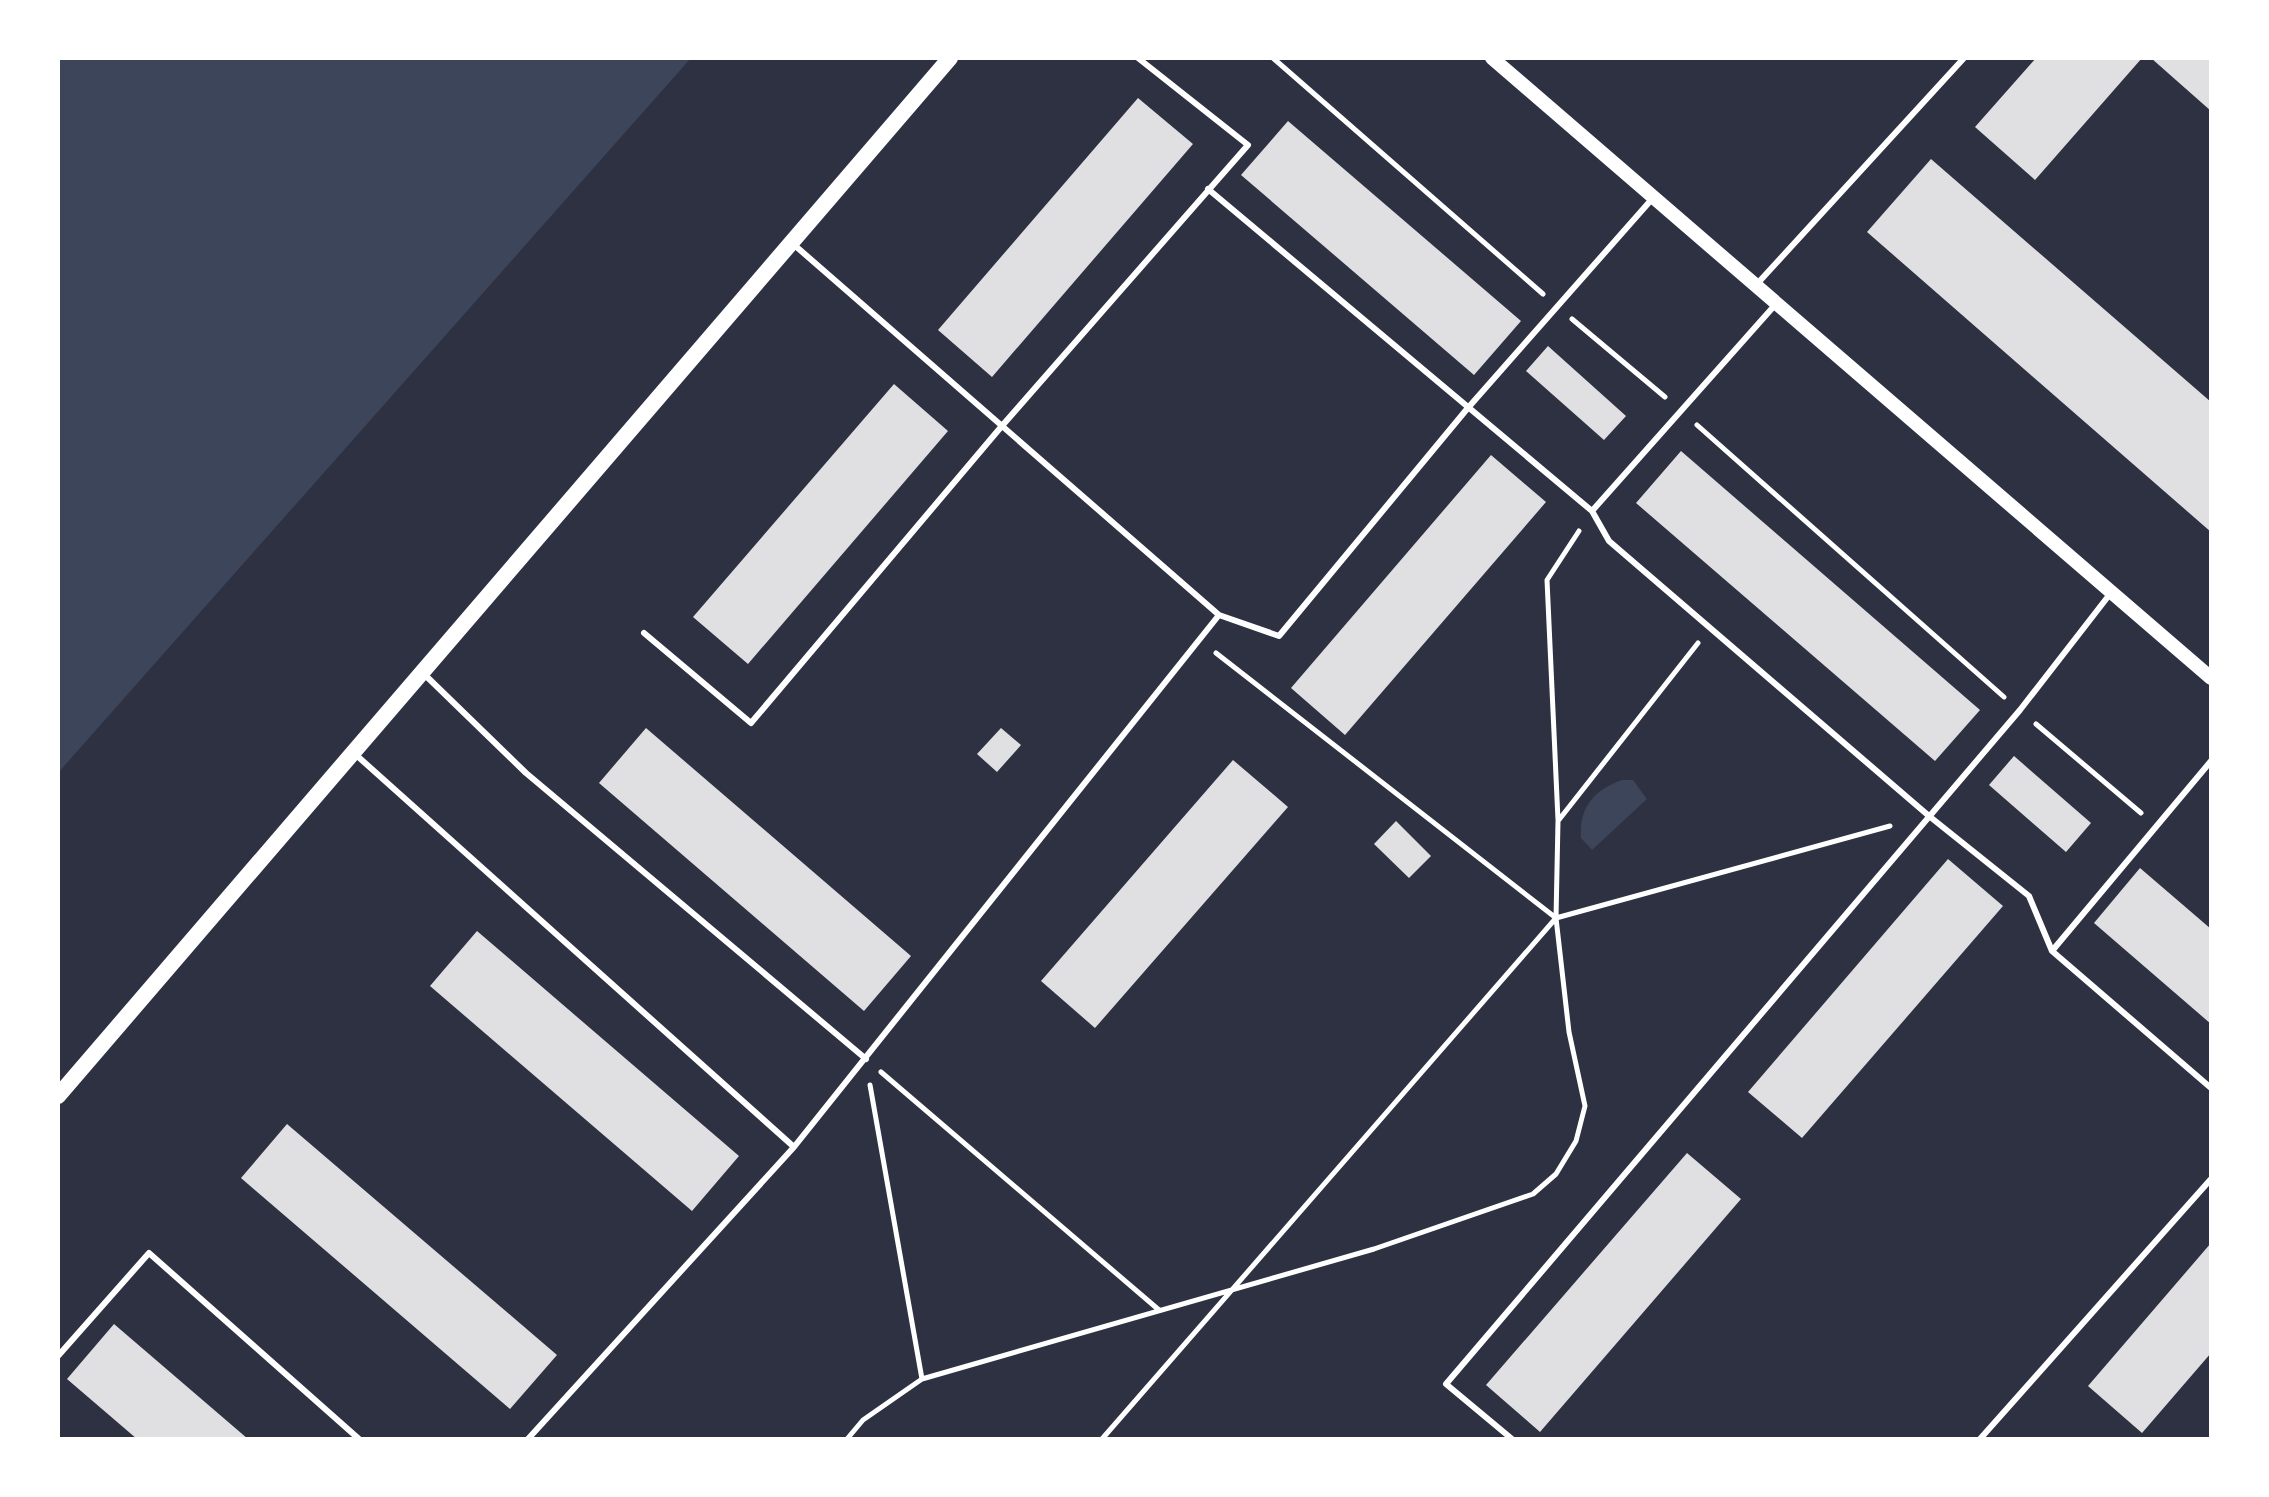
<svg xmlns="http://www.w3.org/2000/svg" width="2269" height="1497" font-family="Georgia,serif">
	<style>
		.green { fill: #3c4559 }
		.building { fill: #e0e0e3 }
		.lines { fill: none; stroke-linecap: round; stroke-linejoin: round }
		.path { stroke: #fff; stroke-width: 5 }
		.service { stroke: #fff; stroke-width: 6 }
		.tertiary { stroke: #fff; stroke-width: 14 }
		.secondary { stroke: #fff; stroke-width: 16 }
	</style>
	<rect width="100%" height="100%" fill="#2d3142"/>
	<path class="green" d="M58,58H691L58,773Z
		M1622,780H1633L1647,799L1592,850L1581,838C1579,807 1594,790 1622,780Z"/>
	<path class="building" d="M2036,58H2142L2035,180L1975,127Z
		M2151,58H2211V111Z
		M1138,98L1193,144L992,377L938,330Z
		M1288,121L1521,321L1474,375L1241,175Z
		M1931,159L2211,402V532L1867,232Z
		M1548,346L1626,416L1604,440L1526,371Z
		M894,384L948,431L748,664L693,617Z
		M1681,451L1980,710L1935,761L1636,503Z
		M1491,455L1546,502L1345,735L1291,688Z
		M646,728L911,956L864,1011L599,783Z
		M1001,728L1021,745L997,772L977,754Z
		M2014,756L2091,823L2066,852L1989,785Z
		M1233,760L1288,807L1095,1028L1041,981Z
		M1396,821L1431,856L1409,878L1374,844Z
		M1948,859L2003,906L1802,1138L1748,1092Z
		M2140,868L2211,929V1024L2094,923Z
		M477,931L739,1156L692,1211L430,986Z
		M287,1124L557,1355L510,1409L241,1178Z
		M1687,1153L1741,1199L1540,1432L1486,1385Z
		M2211,1243V1353L2142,1433L2088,1386Z
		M114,1324L248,1439H137L67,1379Z"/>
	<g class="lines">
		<path class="path" d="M1273,58L1543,294
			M1572,319L1665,397
			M1697,425L2004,697
			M1216,653L1556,918L1890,826
			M2036,724L2141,813
			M1558,820L1547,580L1579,531
			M881,1072L1159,1310
			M870,1085L922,1379
			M847,1439L863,1420L922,1379L1374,1249L1533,1194L1556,1174L1576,1141L1585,1106L1569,1032L1556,918
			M1102,1439L1556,918L1558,821L1698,643"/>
		<path class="service" d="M1208,189L1592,511L1609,541L1929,816L2029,896L2052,951L2211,1088
			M792,243L1219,615L1279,636L1467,409L1652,199
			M1757,284L1964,58
			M1592,511L1775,305
			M644,633L751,723L1001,427L1248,145L1138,58
			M424,674L526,773L866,1059
			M355,754L794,1147
			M2052,951L2211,761
			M58,1356L149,1253L359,1439
			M528,1439L794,1147L1219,615
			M1512,1439L1446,1384L2020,710L2110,594
			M1980,1439L2211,1179"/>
		<path class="tertiary" d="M1492,58L2211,678"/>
		<path class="secondary" d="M58,1096L950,58"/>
	</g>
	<rect width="2269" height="1497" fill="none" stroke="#ffffff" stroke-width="120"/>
</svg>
